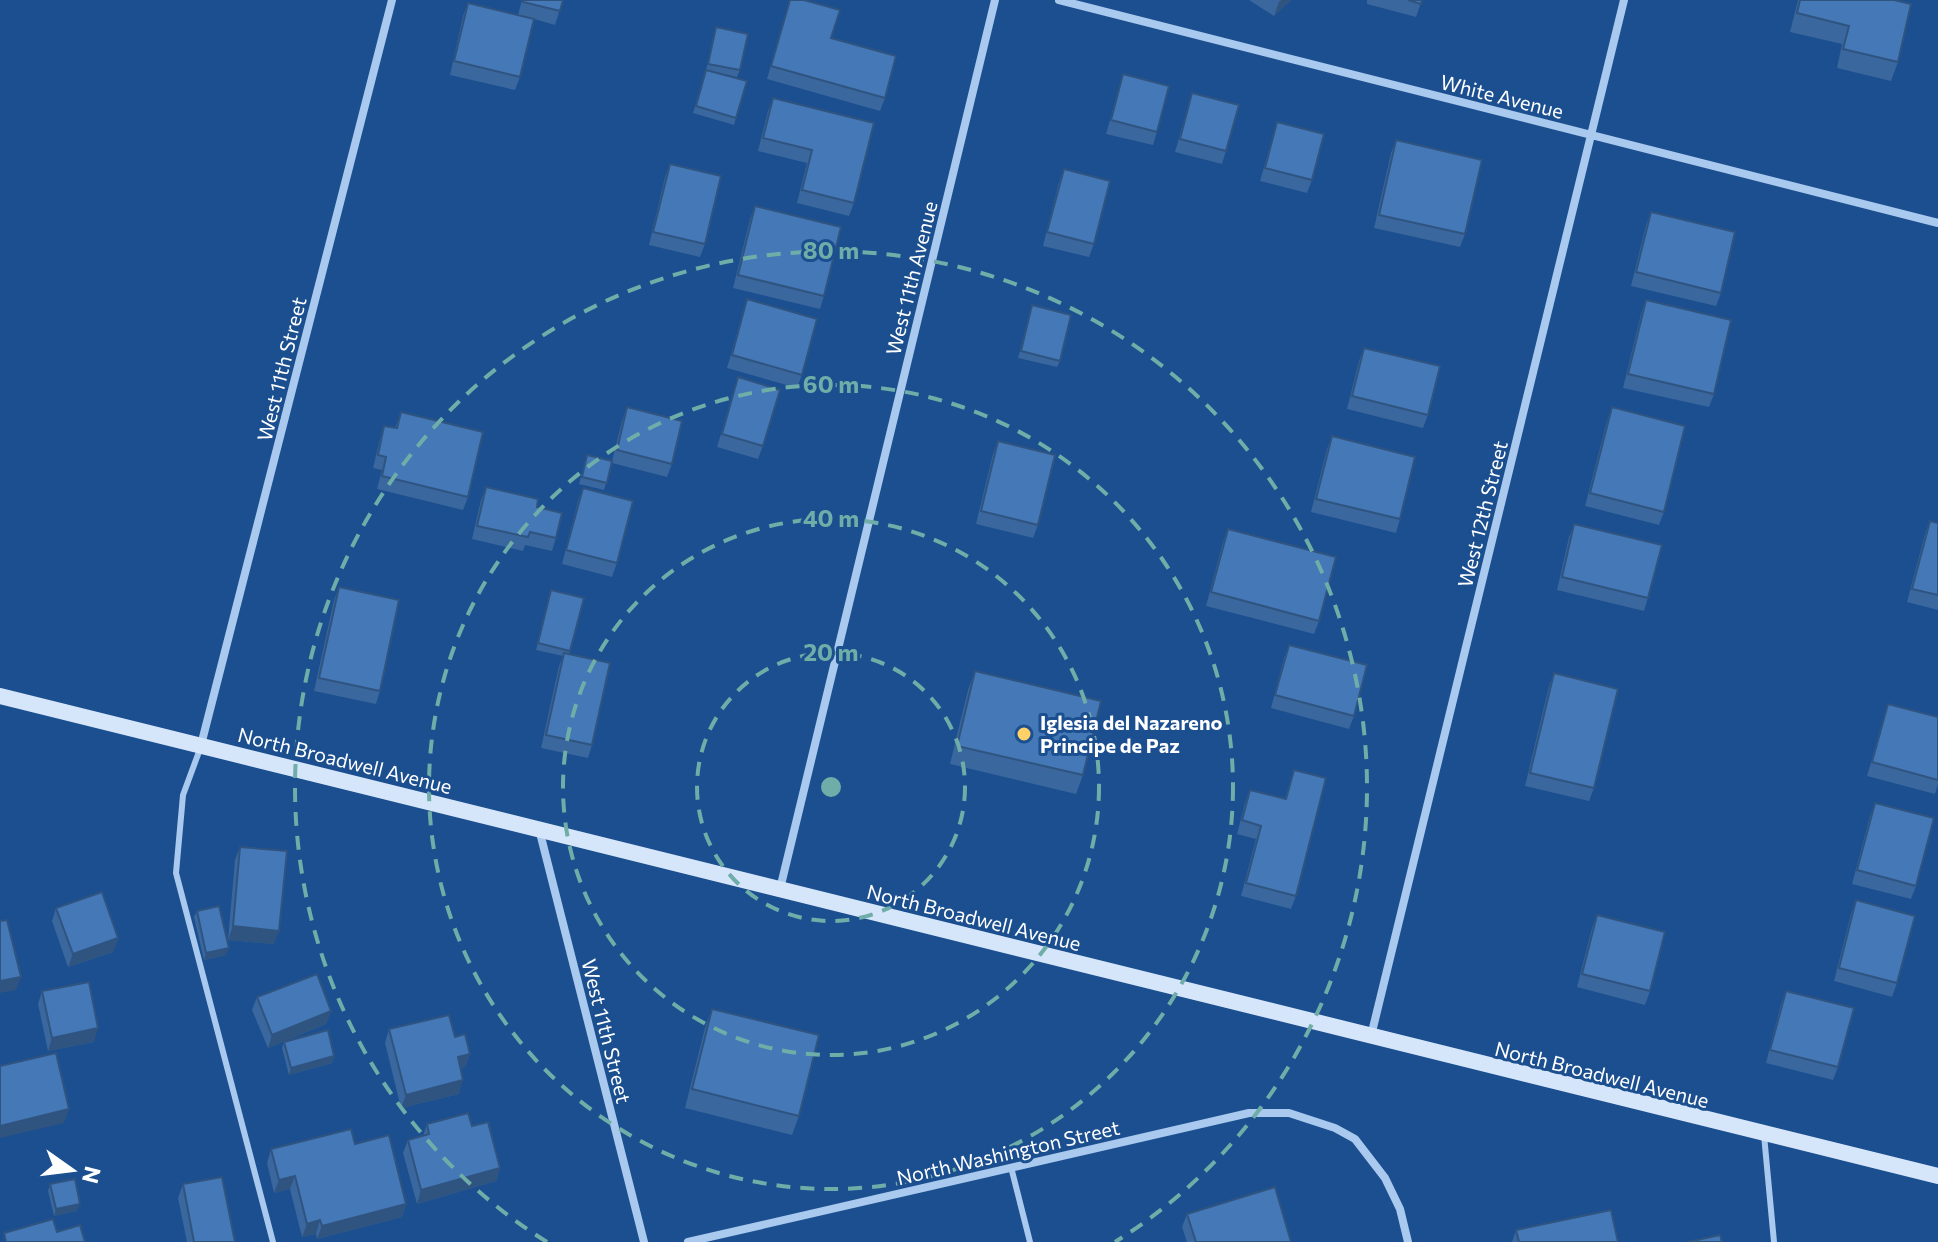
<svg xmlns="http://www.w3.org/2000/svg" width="1938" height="1242" font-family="Commissioner,sans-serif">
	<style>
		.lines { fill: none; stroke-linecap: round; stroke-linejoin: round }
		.service { stroke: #a9c9ee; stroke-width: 6 }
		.minor { stroke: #a9c9ee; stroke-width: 8 }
		.secondary { stroke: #d6e6fa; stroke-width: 16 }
		.wall { fill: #3a679d }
		.shaded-wall { fill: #305480 }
		.building { fill: #4478b7; stroke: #305480; stroke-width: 2 }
		.ring { fill: none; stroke: #6fada8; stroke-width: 4; stroke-dasharray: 14 10 }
		.poi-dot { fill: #ffd166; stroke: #1b4f8f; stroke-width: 3 }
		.labels { text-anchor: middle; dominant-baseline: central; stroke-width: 6; stroke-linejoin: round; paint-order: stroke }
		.street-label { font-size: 20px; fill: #fff; stroke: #1b4f8f }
		.poi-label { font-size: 20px; font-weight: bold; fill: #fff; stroke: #1b4f8f; text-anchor: start }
		.centre { fill: #6fada8; stroke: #1b4f8f; stroke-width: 4 }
		.ring-label { font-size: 24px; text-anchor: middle; font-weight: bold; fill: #6fada8; stroke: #1b4f8f; stroke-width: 6; stroke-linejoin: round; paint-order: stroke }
	</style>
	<rect width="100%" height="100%" fill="#1b4f8f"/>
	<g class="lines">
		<path class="service" d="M200,749L183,795L176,873L273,1242
			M1764,1135L1774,1242
			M1011,1167L1030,1242"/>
		<path class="minor" d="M1059,0L1938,223
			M201,745L392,0
			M539,829L644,1242
			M780,889L995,0
			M1371,1036L1624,0
			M688,1242L1249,1113H1289L1335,1128L1355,1139L1385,1178L1400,1209L1408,1242"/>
		<path class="secondary" d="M0,696L1938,1176"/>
	</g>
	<path class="wall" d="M522,0H563L555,25L534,19L520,77L515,90L450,75L463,16L468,3L518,15Z
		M790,0L831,38L885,98L880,111L767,79Z
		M1249,0H1291L1274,16Z
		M1367,0H1422L1416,17L1367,4Z
		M1798,0H1894L1898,62L1891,81L1837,68L1842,44L1790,32Z
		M716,27L740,70L737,77L715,72L736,118L734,125L693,113L706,70Z
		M1123,74L1157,132L1153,145L1106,134Z
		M1192,93L1226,151L1222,164L1175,152Z
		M773,98L854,203L849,216L797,203L807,163L758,151L768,111Z
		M1277,122L1312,180L1307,193L1260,181Z
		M1396,140L1465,234L1460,247L1374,228L1391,153Z
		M670,164L705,244L700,257L649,245L665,177Z
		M1064,169L1094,244L1089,257L1043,246L1059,182Z
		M755,206L824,296L820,309L733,288L750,219Z
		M1651,212L1721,293L1716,306L1631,286L1646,225Z
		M747,299L802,375L797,388L727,368Z
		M1646,300L1714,394L1709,407L1623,388L1641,314Z
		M1032,305L1060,361L1057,367L1018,358Z
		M1364,348L1428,415L1423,428L1347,409L1359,361Z
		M738,377L763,446L758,459L717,447Z
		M627,407L672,464L667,477L612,463L604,490L579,484L587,455L612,461L622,421Z
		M1612,407L1664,512L1659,525L1585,506L1607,421Z
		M401,412L468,497L463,510L377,489L382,470L373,468L380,439L384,426L395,428Z
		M1332,436L1400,519L1396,533L1311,512L1327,449Z
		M998,441L1038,525L1033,538L976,524L993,454Z
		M486,487L537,507L556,538L552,551L525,545L523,551L472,539L481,500Z
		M583,488L617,563L612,577L562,564L578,501Z
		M1930,521L1938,523V610L1907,602L1925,534Z
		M1574,524L1648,598L1644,611L1557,590L1569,537Z
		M1228,529L1319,621L1314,634L1206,606L1223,542Z
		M339,587L380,691L376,704L314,691L334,600Z
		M551,590L584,598L569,654L592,745L588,758L541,748L559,666L563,656L536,650Z
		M1289,645L1354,716L1349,729L1271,708L1284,658Z
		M975,671L1083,775L1076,794L950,764L968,690Z
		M1554,673L1594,788L1589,801L1525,786L1549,686Z
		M1888,704L1938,717V784L1935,794L1867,776Z
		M1294,770L1296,896L1291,909L1241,896L1256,839L1237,834L1245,803L1250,790L1285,799Z
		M1875,803L1916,886L1911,899L1852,884L1870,816Z
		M240,847L274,944L228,940L235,860Z
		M1856,900L1897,983L1892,997L1834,981L1851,914Z
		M56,908L118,938L113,952L68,967L52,921Z
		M197,911L226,955L204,960L194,917Z
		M1597,915L1650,991L1645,1005L1577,987L1592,928Z
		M42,991L94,1042L48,1051L38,1004Z
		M1786,991L1838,1067L1833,1080L1766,1063L1781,1004Z
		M257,997L331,1011L326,1024L268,1048L252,1010Z
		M712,1009L799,1116L792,1135L685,1108L705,1028Z
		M389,1029L455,1037L470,1054L465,1067L460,1068L459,1094L401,1108L385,1043Z
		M284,1042L334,1056L332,1063L289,1075L282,1048Z
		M427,1124L472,1126L500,1168L496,1181L417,1204L403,1153L408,1140L423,1136Z
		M355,1144L406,1204L402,1217L317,1239L316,1234L302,1237L290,1189L274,1193L267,1163L271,1149Z
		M50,1184L77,1211L54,1216L48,1191Z
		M183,1184L235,1242H187L178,1198Z
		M1187,1214L1291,1242H1187L1182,1227Z
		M1516,1230L1618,1242H1512Z"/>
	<path class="shaded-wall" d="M1281,0H1291L1274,16L1279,2Z
		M233,926L279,931L274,944L228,940Z
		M118,938L113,952L68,967L73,954Z
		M229,948L226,955L204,960L206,953Z
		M21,977L16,990L0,993V981Z
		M331,1011L326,1024L268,1048L272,1035Z
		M98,1028L94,1042L48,1051L52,1038Z
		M470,1054L465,1067L453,1070L458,1057Z
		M334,1056L332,1063L289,1075L291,1068Z
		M463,1080L459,1094L401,1108L406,1095Z
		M69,1109L64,1123L0,1138V1126Z
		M500,1168L496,1181L417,1204L421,1190Z
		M295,1176L290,1189L274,1193L279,1180Z
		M80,1204L77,1211L54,1216L56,1209Z
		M406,1204L402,1217L317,1239L322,1226Z
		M320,1220L316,1234L302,1237L307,1224Z"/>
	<path class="building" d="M523,0H563L560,11L523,2Z
		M790,0H804L840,10L831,38L896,56L885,98L771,66Z
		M1408,0H1422L1421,4Z
		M1800,0H1894L1911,4L1898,62L1843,49L1849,26L1797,13Z
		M468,3L534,19L520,77L454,61Z
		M716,27L748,34L740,70L708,64Z
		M706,70L747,81L736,118L696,106Z
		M1123,74L1169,86L1157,132L1111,120Z
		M1192,93L1239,105L1226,151L1180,139Z
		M773,98L874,123L854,203L802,190L812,150L763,138Z
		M1277,122L1324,134L1312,180L1265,168Z
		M1396,140L1482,160L1465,234L1379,215Z
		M670,164L721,176L705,244L653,232Z
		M1064,169L1110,181L1094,244L1047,232Z
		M755,206L841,227L824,296L738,275Z
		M1651,212L1735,232L1721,293L1636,272Z
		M747,299L817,319L802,375L732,355Z
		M1646,300L1731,320L1714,394L1628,374Z
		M1032,305L1071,315L1060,361L1021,351Z
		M1364,348L1440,366L1428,415L1352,396Z
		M738,377L780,390L763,446L722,434Z
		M627,407L682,421L672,464L617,450Z
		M1612,407L1685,426L1664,512L1590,493Z
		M401,412L483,432L468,497L382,476L386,457L378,455L384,426L397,428Z
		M1332,436L1415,457L1400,519L1316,499Z
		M998,441L1055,455L1038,525L981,511Z
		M587,455L612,461L607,483L582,477Z
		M486,487L538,499L537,507L562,513L556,538L530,532L528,537L477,526Z
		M583,488L633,501L617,563L566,550Z
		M1930,521L1938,523V595L1912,589Z
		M1574,524L1662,545L1648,598L1562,577Z
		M1228,529L1336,557L1319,621L1211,592Z
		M339,587L399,600L380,691L319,678Z
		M551,590L584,598L570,651L538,643Z
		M1289,645L1367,665L1354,716L1275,695Z
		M564,653L610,663L592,745L546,735Z
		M975,671L1101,701L1083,775L957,746Z
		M1554,673L1618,689L1594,788L1530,773Z
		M1888,704L1938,717V780L1872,762Z
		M1294,770L1326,778L1296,896L1246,883L1261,826L1242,820L1250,790L1286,799Z
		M1875,803L1934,818L1916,886L1857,870Z
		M240,847L287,851L279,931L233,926Z
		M102,892L118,938L73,954L56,908Z
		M1856,900L1915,916L1897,983L1839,968Z
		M219,906L229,948L206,953L197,911Z
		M1597,915L1665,932L1650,991L1582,974Z
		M7,920L21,977L0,981V921Z
		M317,974L331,1011L272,1035L257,997Z
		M89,982L98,1028L52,1038L42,991Z
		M1786,991L1854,1008L1838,1067L1770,1050Z
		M712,1009L819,1035L799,1116L692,1089Z
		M449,1015L455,1037L465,1034L470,1054L458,1057L463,1080L406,1095L389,1029Z
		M328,1030L334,1056L291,1068L284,1042Z
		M56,1053L69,1109L0,1126V1066Z
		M468,1113L472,1126L488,1122L500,1168L421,1190L408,1140L429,1134L427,1124Z
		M351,1129L355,1144L389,1135L406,1204L322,1226L320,1220L307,1224L295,1176L279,1180L271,1149Z
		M222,1177L235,1242H194L183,1184Z
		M75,1179L80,1204L56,1209L50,1184Z
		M1275,1187L1291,1242H1196L1187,1214Z
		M1611,1210L1618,1242H1519L1516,1230Z
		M53,1219L57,1232L80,1225L85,1242H6L4,1233Z
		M1720,1235L1722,1242H1688Z"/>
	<g class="ring">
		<circle cx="831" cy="787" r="134"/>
		<circle cx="831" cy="787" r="268"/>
		<circle cx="831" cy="787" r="402"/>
		<path d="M547 1242A536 536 0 1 1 1115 1242"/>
	</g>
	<circle class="poi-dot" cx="1024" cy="734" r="8"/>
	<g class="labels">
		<g class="street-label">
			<text transform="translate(1502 96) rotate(14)">White Avenue</text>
			<text transform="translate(911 278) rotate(-76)">West 11th Avenue</text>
			<text transform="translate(281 369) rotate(-76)">West 11th Street</text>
			<text transform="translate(1482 514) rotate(-76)">West 12th Street</text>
			<text transform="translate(345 760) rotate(14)">North Broadwell Avenue</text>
			<text transform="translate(974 917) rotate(14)">North Broadwell Avenue</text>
			<text transform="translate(607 1031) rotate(76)">West 11th Street</text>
			<text transform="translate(1602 1074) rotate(14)">North Broadwell Avenue</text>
			<text transform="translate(1008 1152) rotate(-13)">North Washington Street</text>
		</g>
		<g class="poi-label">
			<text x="1040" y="722">Iglesia del Nazareno<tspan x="1040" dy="23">Principe de Paz</tspan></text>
		</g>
	</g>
	<circle cx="831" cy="787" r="12" class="centre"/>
	<g class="ring-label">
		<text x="831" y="259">80 m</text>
		<text x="831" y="393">60 m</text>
		<text x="831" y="527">40 m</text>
		<text x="831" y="661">20 m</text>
	</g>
	<g transform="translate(72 1170) rotate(104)" stroke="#1b4f8f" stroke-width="6" paint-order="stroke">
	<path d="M0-6L14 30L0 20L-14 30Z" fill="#ffffff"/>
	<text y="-12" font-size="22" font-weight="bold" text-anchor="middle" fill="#ffffff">N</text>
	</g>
</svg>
